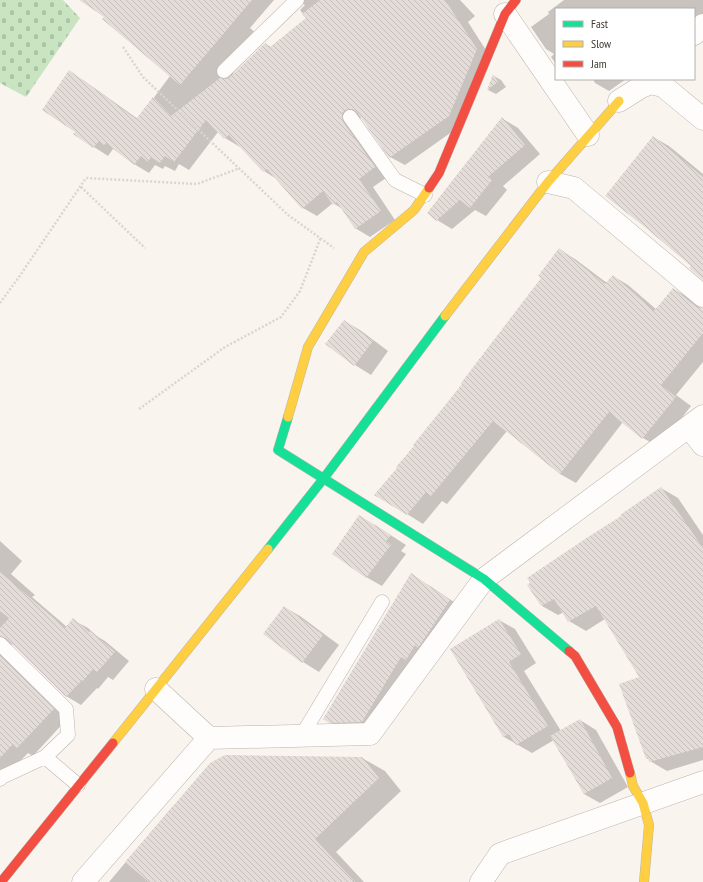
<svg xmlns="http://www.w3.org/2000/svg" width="703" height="882" font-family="'PT Sans Narrow',sans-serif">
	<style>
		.cemetery { fill: url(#cemetery-stones) }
		.shadow { fill: #0003 }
		.building { fill: url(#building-back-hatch) }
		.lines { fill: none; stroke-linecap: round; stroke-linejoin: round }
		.lane-casing { stroke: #bab4ae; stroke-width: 15 }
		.street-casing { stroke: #bab4ae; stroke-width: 23 }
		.fast-casing { stroke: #bab4ae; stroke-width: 10 }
		.slow-casing { stroke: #bab4ae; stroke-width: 10 }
		.jam-casing { stroke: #bab4ae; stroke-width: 10 }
		.path { stroke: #d8d5d3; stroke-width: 2.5; stroke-dasharray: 2 2; stroke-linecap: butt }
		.lane { stroke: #fefdfc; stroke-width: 14 }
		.street { stroke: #fefdfc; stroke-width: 22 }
		.fast { stroke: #16e098; stroke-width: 9 }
		.slow { stroke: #ffcf43; stroke-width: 9 }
		.jam { stroke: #f24e42; stroke-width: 9 }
	</style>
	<defs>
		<pattern id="cemetery-stones" width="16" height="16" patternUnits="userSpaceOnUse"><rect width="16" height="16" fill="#c8e4c1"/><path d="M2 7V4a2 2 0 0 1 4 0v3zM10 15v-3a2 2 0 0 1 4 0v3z" fill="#adc4a6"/></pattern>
		<pattern id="building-back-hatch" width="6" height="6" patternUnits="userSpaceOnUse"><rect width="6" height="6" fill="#e4dcd8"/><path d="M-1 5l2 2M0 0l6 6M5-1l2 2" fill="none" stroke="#c5beba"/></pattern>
	</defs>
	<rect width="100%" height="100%" fill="#faf4ee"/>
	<path class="cemetery" d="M0,0H63L80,18L26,97L0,83Z"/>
	<path class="shadow" d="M101,0H274L250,28L265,41L233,73L234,74L265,44L271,47L307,19L300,10L305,5L297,0H460L475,16L468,22L491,58L463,124L405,165L390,157L362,117L357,121L389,176L373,187L395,220L370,237L355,228L344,210L333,203L317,216L303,208L278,180L264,171L240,146V147L225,138L218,132L189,170L179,164L175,171L165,166L163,169L155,165L149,173L134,164L119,153L113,149L108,156L94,147L75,134L76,132L69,72L83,80L138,119L170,76L105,17Z
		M564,0H703V18L694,25V9H556V64L551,57L554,54L546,49L531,27L549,14L548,12Z
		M494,76L501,80L506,87L496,94L488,90Z
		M593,79H626L609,91L595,83Z
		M503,119L518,128L540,154L503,186L507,190L486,216L475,210L452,229L437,220Z
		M653,137L669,146L703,174V278L692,265Z
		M560,250L575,259L607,283L613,276L628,285L657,310L674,289L689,298L703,309V362L676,395L691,406L659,447L643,438L623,422L576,483L560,474L507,431L447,504L442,501L423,524L407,514L415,446L464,384L543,278Z
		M344,321L360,330L388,351L371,375L355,365L326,344Z
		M661,488L678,498L703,535V760L667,771L650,761V760L646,758L641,677L605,619L586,631L569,621L564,612L558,615L542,606L529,585Z
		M375,525L406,545L401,551L406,554L382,586L366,577Z
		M0,541L22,561L11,574L35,595L32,597L67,627L73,620L88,628L98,637L105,641L129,661L113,680L108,677L98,689L97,688L81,705L66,696L13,644L9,646L68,718L33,756L28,753L0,781Z
		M427,584L466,610L378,730L346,731L330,722Z
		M284,607L300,616L339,645L319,672L303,662L264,634Z
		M499,620L515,629L536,663L524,671L561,731L580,720L596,730L628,787L600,803L584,794L554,740L532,753L504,737L451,649Z
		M362,758L385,771L401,791L336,852L364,882H109L173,806Z"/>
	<path class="building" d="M79,0H252L180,85L102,19L104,17Z
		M320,0H445L477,49L449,116L389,158L357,112L353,109H350L345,110L342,113V117L343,122L375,167L359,179L381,211L355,229L337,202L333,205L323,191L302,209L267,169L263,172L229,135L224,139L206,120L174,162L165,156L160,163L151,157L148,162L141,156L134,165L106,143L104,145L99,141L93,148L73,134L75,132L42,110L69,70L136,119L153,97L171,116L220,78L226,79L230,77L265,43L270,47L306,18L302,14Z
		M493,74L498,82L487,90Z
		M502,117L525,145L488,177L492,180L470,208L460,200L436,221L427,213Z
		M653,136L703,177V280L689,268L691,266L646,228L605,196Z
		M559,248L605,284L613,275L654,311L673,288L695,306L700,308H703V333L661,385L676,397L642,439L609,412L560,474L493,421L431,496L426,492L407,515L374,495L397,468L396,467L414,446L413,445L462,384L461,383L541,278L538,276Z
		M344,320L373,341L354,366L325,344Z
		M661,487L703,548V747L649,762L648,757L646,759L619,684L639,677L596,606L568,622L554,599L541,606L527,585L530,583L527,578L588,537L621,516L620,515Z
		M359,515L391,535L386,541L391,545L366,578L332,554Z
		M0,572L65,628L73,618L89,632L90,631L115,652L97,672L93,669L83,681L82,680L66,697L6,638L0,636V628L9,618L0,611Z
		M411,573L450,600L418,648L415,645L406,660L401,657L362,722L329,723L323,719Z
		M284,606L323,635L302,663L263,634Z
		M499,619L521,654L509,662L548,726L516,745L509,734L503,737L450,649Z
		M0,656L54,709L17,748L13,744L0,758Z
		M580,719L612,778L584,794L550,736Z
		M225,755L362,757L379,778L315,839L355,882H149L125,862L210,763Z"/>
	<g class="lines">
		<g class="lane-casing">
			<path id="lane" d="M224,71L297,0
				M350,117L395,180L425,195
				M0,644L66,709L68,735L45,757
				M302,735L382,602
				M0,779L2,777L45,757L78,785"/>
		</g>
		<g class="street-casing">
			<path id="street" d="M505,14L588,135
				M694,34L703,25
				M619,101L641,87L651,83L663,86L703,119
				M548,182L574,188L703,296
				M689,427L703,445
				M156,689L209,738L370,734L484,579L703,416
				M83,882L209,738
				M481,882L500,854L703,782"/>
		</g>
		<g class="fast-casing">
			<path id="fast" d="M288,417L278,450L484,579L569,651
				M268,549L324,478L445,316"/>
		</g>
		<g class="slow-casing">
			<path id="slow" d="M445,316L548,182L619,101
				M288,417L308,347L364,252L414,210L429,188
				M113,743L268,549
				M630,773L633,786L643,803L649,825L644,882"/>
		</g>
		<g class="jam-casing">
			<path id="jam" d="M429,188L439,173L505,14L516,0
				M569,651L575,656L617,727L630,773
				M1,882L113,743"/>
		</g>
		<path class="path" d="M123,47L143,77L288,215L334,248
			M81,187L145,248
			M0,303L19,277L86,178L197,184L240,168
			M139,409L225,347L281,317L300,291L321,237"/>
		<use href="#lane" class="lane"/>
		<use href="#street" class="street"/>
		<use href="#fast" class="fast"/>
		<use href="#slow" class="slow"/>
		<use href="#jam" class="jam"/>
	</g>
	<rect x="555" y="8" width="140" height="72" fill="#ffffff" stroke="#b2b0ad"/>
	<rect x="563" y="21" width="20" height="6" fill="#16e098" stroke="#b2b0ad"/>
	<text x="591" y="28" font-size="12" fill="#3f3932">Fast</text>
	<rect x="563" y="41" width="20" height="6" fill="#ffcf43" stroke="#b2b0ad"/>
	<text x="591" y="48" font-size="12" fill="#3f3932">Slow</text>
	<rect x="563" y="61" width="20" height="6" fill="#f24e42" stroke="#b2b0ad"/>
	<text x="591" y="68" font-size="12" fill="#3f3932">Jam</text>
</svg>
